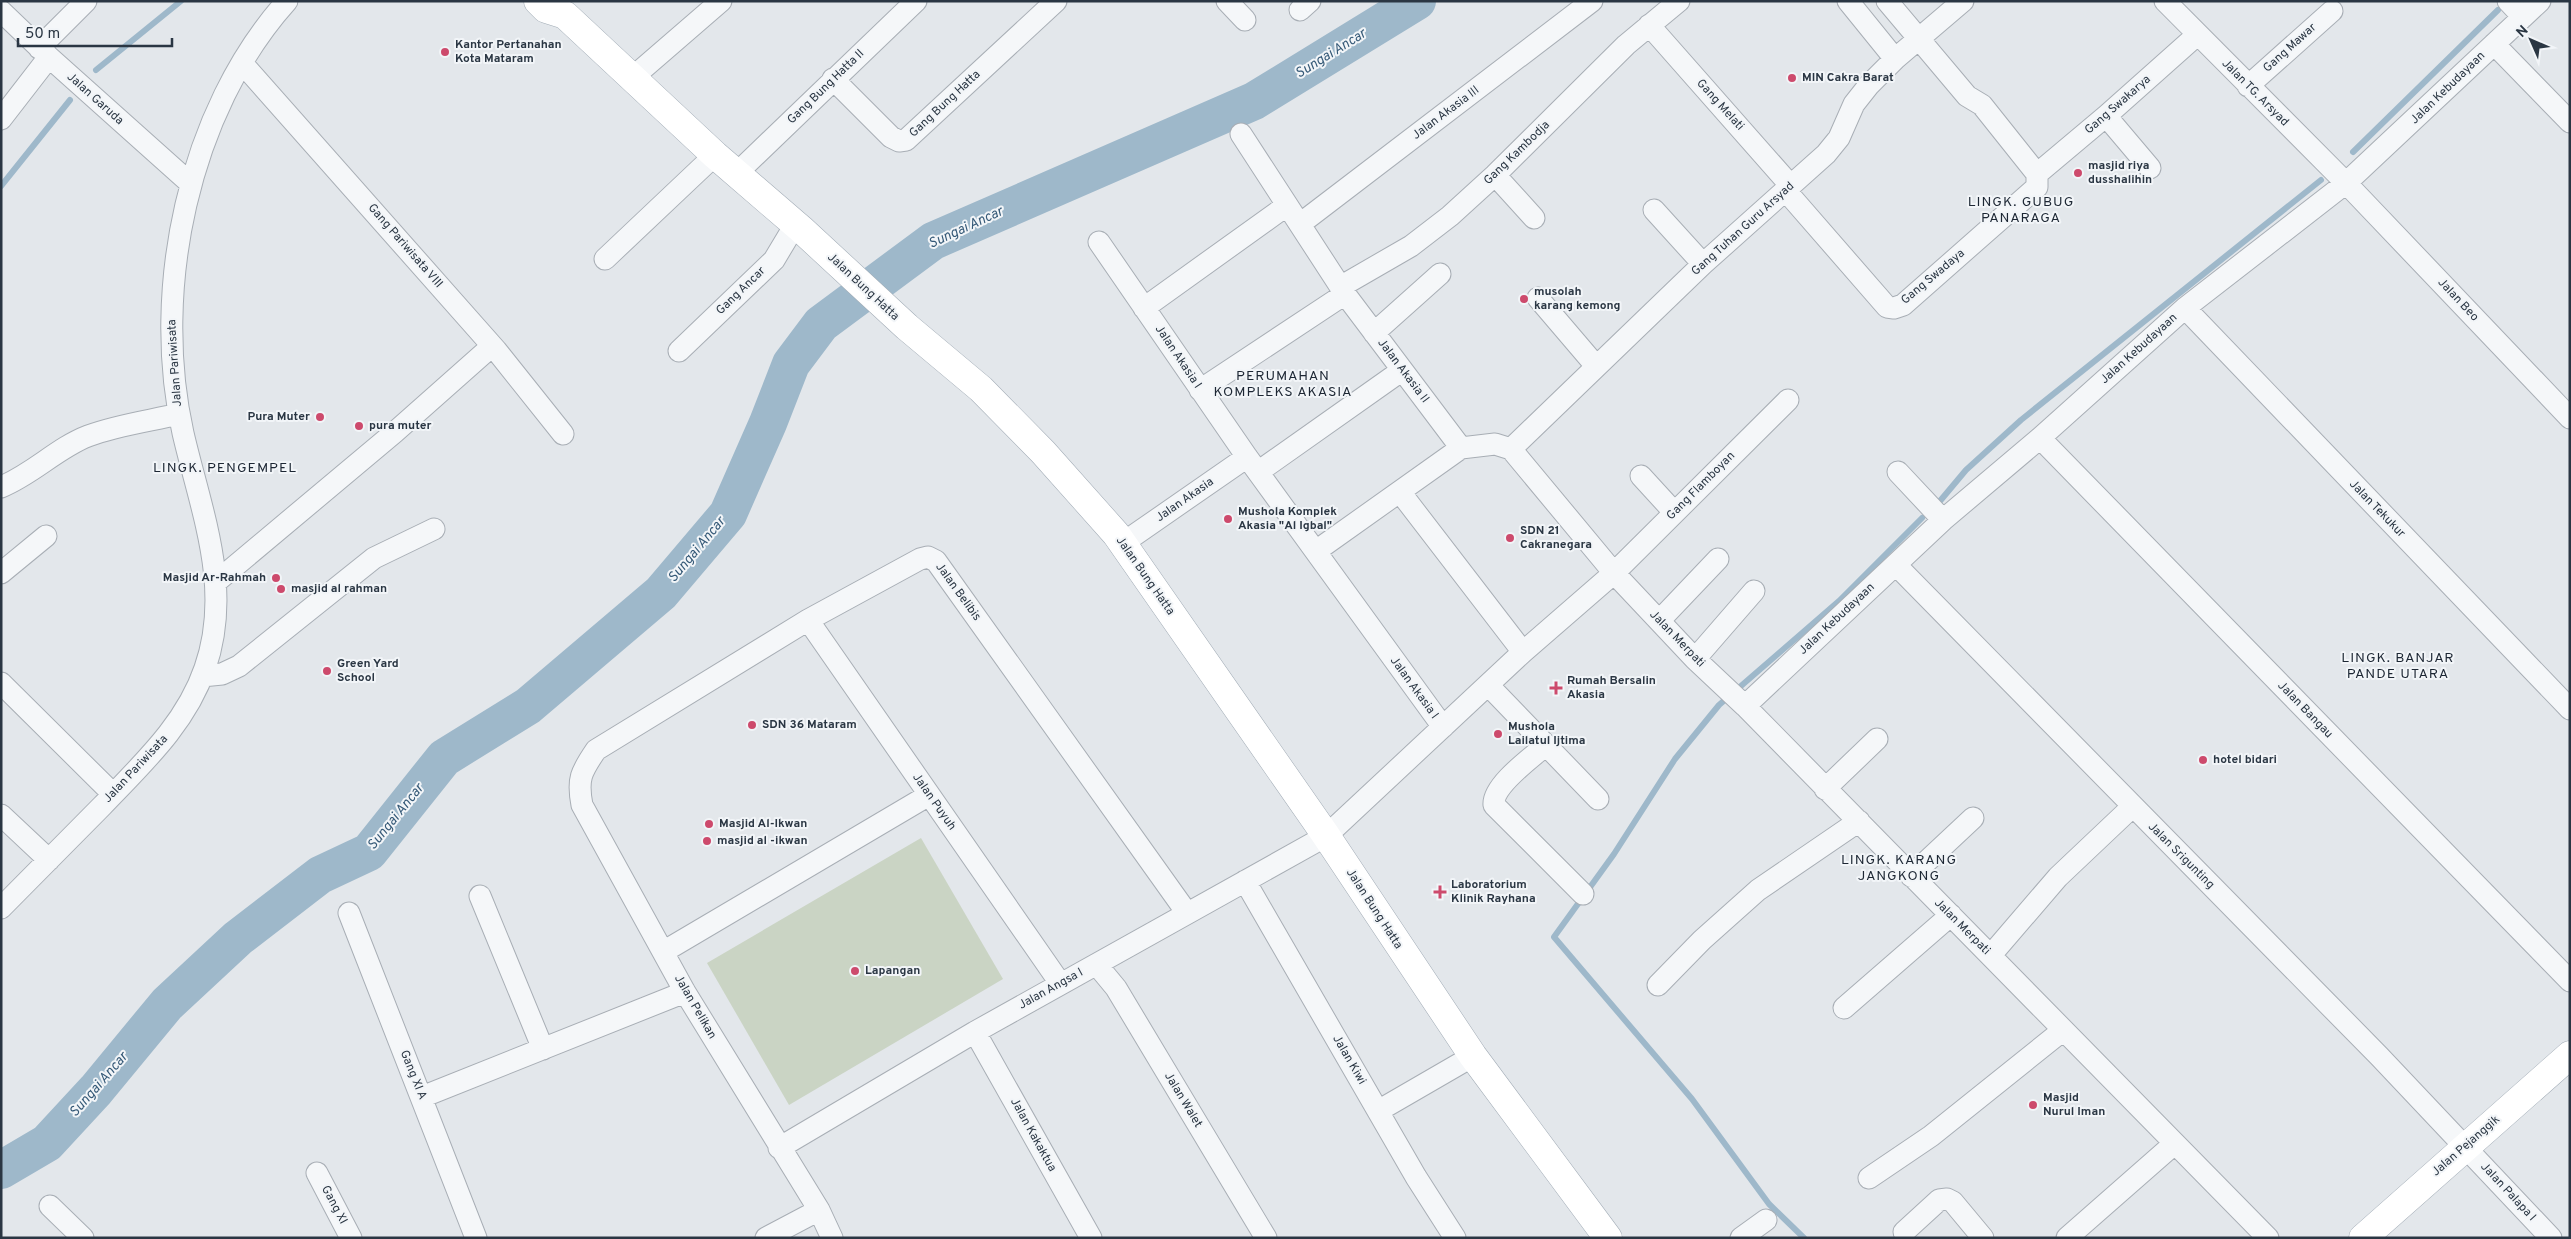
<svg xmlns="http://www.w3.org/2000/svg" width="2571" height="1239" font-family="Overpass,sans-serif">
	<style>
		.green { fill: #cad4c4 }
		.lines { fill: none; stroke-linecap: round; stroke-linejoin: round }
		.stream { stroke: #9eb8ca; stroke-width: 6 }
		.river { stroke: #9eb8ca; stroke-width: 38 }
		.minor-casing { stroke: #a8aeb5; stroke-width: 23 }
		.major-casing { stroke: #a2acb6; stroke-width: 29 }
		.minor { stroke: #f5f7f9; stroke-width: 21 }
		.major { stroke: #fff; stroke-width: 28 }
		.poi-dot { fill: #cd4a6c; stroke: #f2f5f8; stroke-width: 2 }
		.labels { text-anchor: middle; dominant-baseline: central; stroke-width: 4; stroke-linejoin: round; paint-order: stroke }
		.poi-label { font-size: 12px; font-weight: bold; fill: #2a3643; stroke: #f2f5f8; text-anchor: start }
		.street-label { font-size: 12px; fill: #2a3643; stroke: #f2f5f8 }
		.water-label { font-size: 14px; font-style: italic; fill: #355977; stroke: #f2f5f8 }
		.neighbourhood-label { font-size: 14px; letter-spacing: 1px; fill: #1d2734; stroke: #f2f5f8 }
	</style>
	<rect width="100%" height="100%" fill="#e3e7eb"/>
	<path class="green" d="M921,838L1003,979L789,1105L707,963Z"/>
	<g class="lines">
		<path class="stream" d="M96,70L181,1
			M2353,152L2498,10
			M1,186L70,100
			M1940,501L1966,470L2021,420L2321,180
			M1804,1238L1769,1204L1692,1099L1554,937L1614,854L1675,759L1719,705L1839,601L1922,518"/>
		<path class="river" d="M1,1170L47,1143L96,1090L167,1004L238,938L320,875L369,852L444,758L528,706L661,593L728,514L768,423L791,364L821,324L933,241L1254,101L1417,1"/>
		<g class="minor-casing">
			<path id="minor" d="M1227,1L1245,20
				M1848,1L1895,59
				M2165,1L2346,183L2570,418
				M2508,1L2523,17
				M1300,10L1310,1
				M1,11L49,57L191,184
				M1649,25L1791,186
				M2494,44L2570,122
				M39,48L86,1
				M242,63L496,350L563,434
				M632,78L721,1
				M833,79L891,137L899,141L906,140L1056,1
				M2248,86L2332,11
				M2106,116L2150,168
				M1,119L49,57
				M1241,134L1345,294L1461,448
				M737,173L916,1
				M2037,174L2106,116L2197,35
				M1495,175L1534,218
				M1786,191L1887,307L1894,308L1903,305L2037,187V174L1982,105L1967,96L1887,1
				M1654,210L1703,264
				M1300,224L1592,1
				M1099,242L1247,457L1443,727
				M605,259L715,155
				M1340,287L1411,246L1450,216L1495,175L1626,45L1679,1
				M1538,298L1596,366
				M1144,308L1286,206
				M2185,308L2570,709
				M1374,333L1440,274
				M679,351L774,260L795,225
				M1200,390L1345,294
				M2040,438L2570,981
				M1511,449L1703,264L1826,154L1839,138L1854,104L1869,85L1895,59L1963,1
				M1258,472L1401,371
				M1898,472L1943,520
				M1641,476L1674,512
				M1,487C33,474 57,448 88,436C117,425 149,421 179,414
				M1400,492L1523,652
				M1123,543L1247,457
				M1316,551L1461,448L1495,444L1511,449L1614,573L1788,400
				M1896,565L2379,1056L2551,1238
				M1,573L46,536
				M216,582L395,432L492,346
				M808,620L1060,983
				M1659,621L1718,559
				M1695,659L1754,591
				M202,676L222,674L239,666L374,558L434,529
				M1,683L113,794
				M1489,686L1598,799
				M1745,706L1943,520L2040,438L2185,308L2346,183L2540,1
				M1545,746C1531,758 1492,786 1494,805L1583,894
				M1825,789L1877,739
				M1,815L49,860
				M1911,876L1973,818
				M1245,881L1416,1177L1455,1238
				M480,896L543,1049
				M1,908C35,874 68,840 102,806C142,764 186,724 205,668C233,588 201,511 183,433C151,291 188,111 287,1
				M349,913L476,1238
				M663,952L929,795
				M1991,955L2058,877L2132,807
				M1097,965L1116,988L1266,1238
				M1658,985L1702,940L1758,890L1859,821
				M1844,1008L1951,915
				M975,1032L1091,1238
				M422,1097L685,992
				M1378,1111L1473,1056
				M779,1148L975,1032L1326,836L1523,652L1614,573L1695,659L1745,706L2268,1238
				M317,1173L351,1238
				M1869,1178L1931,1136L2062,1031
				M50,1206L83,1238
				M1904,1232L1939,1200L1947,1199L1953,1202L1983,1238
				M766,1238L819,1210
				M832,1238L819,1210L685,992L582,805C577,779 581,772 596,750L808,620L920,559L928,557L936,561L1187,913
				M1741,1238L1766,1220
				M2067,1238L2174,1144"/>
		</g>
		<g class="major-casing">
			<path id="major" d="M538,1L546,9L565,15L715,155L801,229L907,327L981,389L1043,452L1116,534L1325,834L1473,1056L1608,1238
				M2363,1238L2570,1055"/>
		</g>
		<use href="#minor" class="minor"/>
		<use href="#major" class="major"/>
	</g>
	<g class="poi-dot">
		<circle cx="445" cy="52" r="5"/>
		<circle cx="1792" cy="78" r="5"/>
		<circle cx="2078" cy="173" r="5"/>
		<circle cx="1524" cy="299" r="5"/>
		<circle cx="320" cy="417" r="5"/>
		<circle cx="359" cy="426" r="5"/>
		<circle cx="1228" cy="519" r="5"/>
		<circle cx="1510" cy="538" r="5"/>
		<circle cx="276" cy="578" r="5"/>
		<circle cx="281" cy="589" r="5"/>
		<circle cx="327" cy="671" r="5"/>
		<path d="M1553.5 680.5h5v5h5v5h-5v5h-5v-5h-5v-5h5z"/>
		<circle cx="752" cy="725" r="5"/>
		<circle cx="1498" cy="734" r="5"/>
		<circle cx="2203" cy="760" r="5"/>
		<circle cx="709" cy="824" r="5"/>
		<circle cx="707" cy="841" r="5"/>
		<path d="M1437.5 884.5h5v5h5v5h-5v5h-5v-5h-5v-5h5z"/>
		<circle cx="855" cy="971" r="5"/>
		<circle cx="2033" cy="1105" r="5"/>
	</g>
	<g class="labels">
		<g class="poi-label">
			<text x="455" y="45">Kantor Pertanahan<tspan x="455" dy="14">Kota Mataram</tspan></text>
			<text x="1802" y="78">MIN Cakra Barat</text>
			<text x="2088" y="166">masjid riya<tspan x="2088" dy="14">dusshalihin</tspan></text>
			<text x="1534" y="292">musolah<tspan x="1534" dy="14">karang kemong</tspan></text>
			<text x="310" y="417" text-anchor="end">Pura Muter</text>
			<text x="369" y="426">pura muter</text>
			<text x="1238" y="512">Mushola Komplek<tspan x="1238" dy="14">Akasia "Al Igbal"</tspan></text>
			<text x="1520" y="531">SDN 21<tspan x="1520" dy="14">Cakranegara</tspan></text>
			<text x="266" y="578" text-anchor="end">Masjid Ar-Rahmah</text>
			<text x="291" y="589">masjid al rahman</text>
			<text x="337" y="664">Green Yard<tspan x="337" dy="14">School</tspan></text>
			<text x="1567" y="681">Rumah Bersalin<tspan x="1567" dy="14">Akasia</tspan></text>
			<text x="762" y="725">SDN 36 Mataram</text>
			<text x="1508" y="727">Mushola<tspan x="1508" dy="14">Lailatul Ijtima</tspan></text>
			<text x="2213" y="760">hotel bidari</text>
			<text x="719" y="824">Masjid Al-Ikwan</text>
			<text x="717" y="841">masjid al -ikwan</text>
			<text x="1451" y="885">Laboratorium<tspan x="1451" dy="14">Klinik Rayhana</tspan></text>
			<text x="865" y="971">Lapangan</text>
			<text x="2043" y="1098">Masjid<tspan x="2043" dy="14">Nurul Iman</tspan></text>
		</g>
		<g class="street-label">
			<text transform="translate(2290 48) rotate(-42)">Gang Mawar</text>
			<text transform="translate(826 87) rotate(-44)">Gang Bung Hatta II</text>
			<text transform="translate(2448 88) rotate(-44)">Jalan Kebudayaan</text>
			<text transform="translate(2255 93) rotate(45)">Jalan TG. Arsyad</text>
			<text transform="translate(95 99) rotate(42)">Jalan Garuda</text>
			<text transform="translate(945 104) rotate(-43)">Gang Bung Hatta</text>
			<text transform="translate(1720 105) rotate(48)">Gang Melati</text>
			<text transform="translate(2118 105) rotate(-41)">Gang Swakarya</text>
			<text transform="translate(1446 113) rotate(-37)">Jalan Akasia III</text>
			<text transform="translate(1517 153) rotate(-44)">Gang Kambodja</text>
			<text transform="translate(1743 229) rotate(-42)">Gang Tuhan Guru Arsyad</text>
			<text transform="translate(405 246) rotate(49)">Gang Pariwisata VIII</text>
			<text transform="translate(1933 277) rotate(-40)">Gang Swadaya</text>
			<text transform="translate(863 287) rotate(43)">Jalan Bung Hatta</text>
			<text transform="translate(741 291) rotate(-44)">Gang Ancar</text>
			<text transform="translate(2458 300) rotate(47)">Jalan Beo</text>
			<text transform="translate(2139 349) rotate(-42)">Jalan Kebudayaan</text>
			<text transform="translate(1178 357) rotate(56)">Jalan Akasia I</text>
			<text transform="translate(175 363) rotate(-94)">Jalan Pariwisata</text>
			<text transform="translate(1403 371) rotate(53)">Jalan Akasia II</text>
			<text transform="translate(1701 486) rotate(-45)">Gang Flamboyan</text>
			<text transform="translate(1185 500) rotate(-35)">Jalan Akasia</text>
			<text transform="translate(2377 509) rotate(46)">Jalan Tekukur</text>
			<text transform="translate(1145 576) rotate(55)">Jalan Bung Hatta</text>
			<text transform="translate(958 592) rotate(54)">Jalan Belibis</text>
			<text transform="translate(1837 619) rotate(-43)">Jalan Kebudayaan</text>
			<text transform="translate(1677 639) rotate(46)">Jalan Merpati</text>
			<text transform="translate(1414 688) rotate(54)">Jalan Akasia I</text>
			<text transform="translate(2305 710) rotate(46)">Jalan Bangau</text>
			<text transform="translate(136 769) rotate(-47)">Jalan Pariwisata</text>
			<text transform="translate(934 802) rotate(55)">Jalan Puyuh</text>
			<text transform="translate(2181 856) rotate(45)">Jalan Srigunting</text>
			<text transform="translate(1374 909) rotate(57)">Jalan Bung Hatta</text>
			<text transform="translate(1962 927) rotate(45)">Jalan Merpati</text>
			<text transform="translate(1051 989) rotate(-29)">Jalan Angsa I</text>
			<text transform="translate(695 1007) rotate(60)">Jalan Pelikan</text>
			<text transform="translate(1349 1060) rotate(60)">Jalan Kiwi</text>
			<text transform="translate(413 1075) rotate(68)">Gang XI A</text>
			<text transform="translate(1183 1100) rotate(59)">Jalan Walet</text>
			<text transform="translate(1033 1135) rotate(61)">Jalan Kakaktua</text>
			<text transform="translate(2466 1146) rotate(-41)">Jalan Pejanggik</text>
			<text transform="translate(2508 1192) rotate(47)">Jalan Palapa I</text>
			<text transform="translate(334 1205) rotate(62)">Gang XI</text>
		</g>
		<g class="water-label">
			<text transform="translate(1331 54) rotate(-32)">Sungai Ancar</text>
			<text transform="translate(966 228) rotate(-25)">Sungai Ancar</text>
			<text transform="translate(697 550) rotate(-50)">Sungai Ancar</text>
			<text transform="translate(396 817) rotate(-51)">Sungai Ancar</text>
			<text transform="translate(99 1085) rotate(-49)">Sungai Ancar</text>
		</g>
		<g class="neighbourhood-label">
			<text x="2021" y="202">LINGK. GUBUG<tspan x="2021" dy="16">PANARAGA</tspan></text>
			<text x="1283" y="376">PERUMAHAN<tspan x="1283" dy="16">KOMPLEKS AKASIA</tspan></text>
			<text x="225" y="468">LINGK. PENGEMPEL</text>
			<text x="2398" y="658">LINGK. BANJAR<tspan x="2398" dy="16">PANDE UTARA</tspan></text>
			<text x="1899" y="860">LINGK. KARANG<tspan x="1899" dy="16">JANGKONG</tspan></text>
		</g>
	</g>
	<rect width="2571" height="1239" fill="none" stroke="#2a3643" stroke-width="5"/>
	<g transform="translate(2531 40) rotate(315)" stroke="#f2f5f8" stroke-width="4" paint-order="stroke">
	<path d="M0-4L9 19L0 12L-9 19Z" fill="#2a3643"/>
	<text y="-8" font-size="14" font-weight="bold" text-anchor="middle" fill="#2a3643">N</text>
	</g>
	<path d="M18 38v8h154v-8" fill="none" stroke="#2a3643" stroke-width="2.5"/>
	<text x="25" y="38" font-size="15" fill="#2a3643" stroke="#f2f5f8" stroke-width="4" paint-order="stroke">50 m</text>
</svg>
